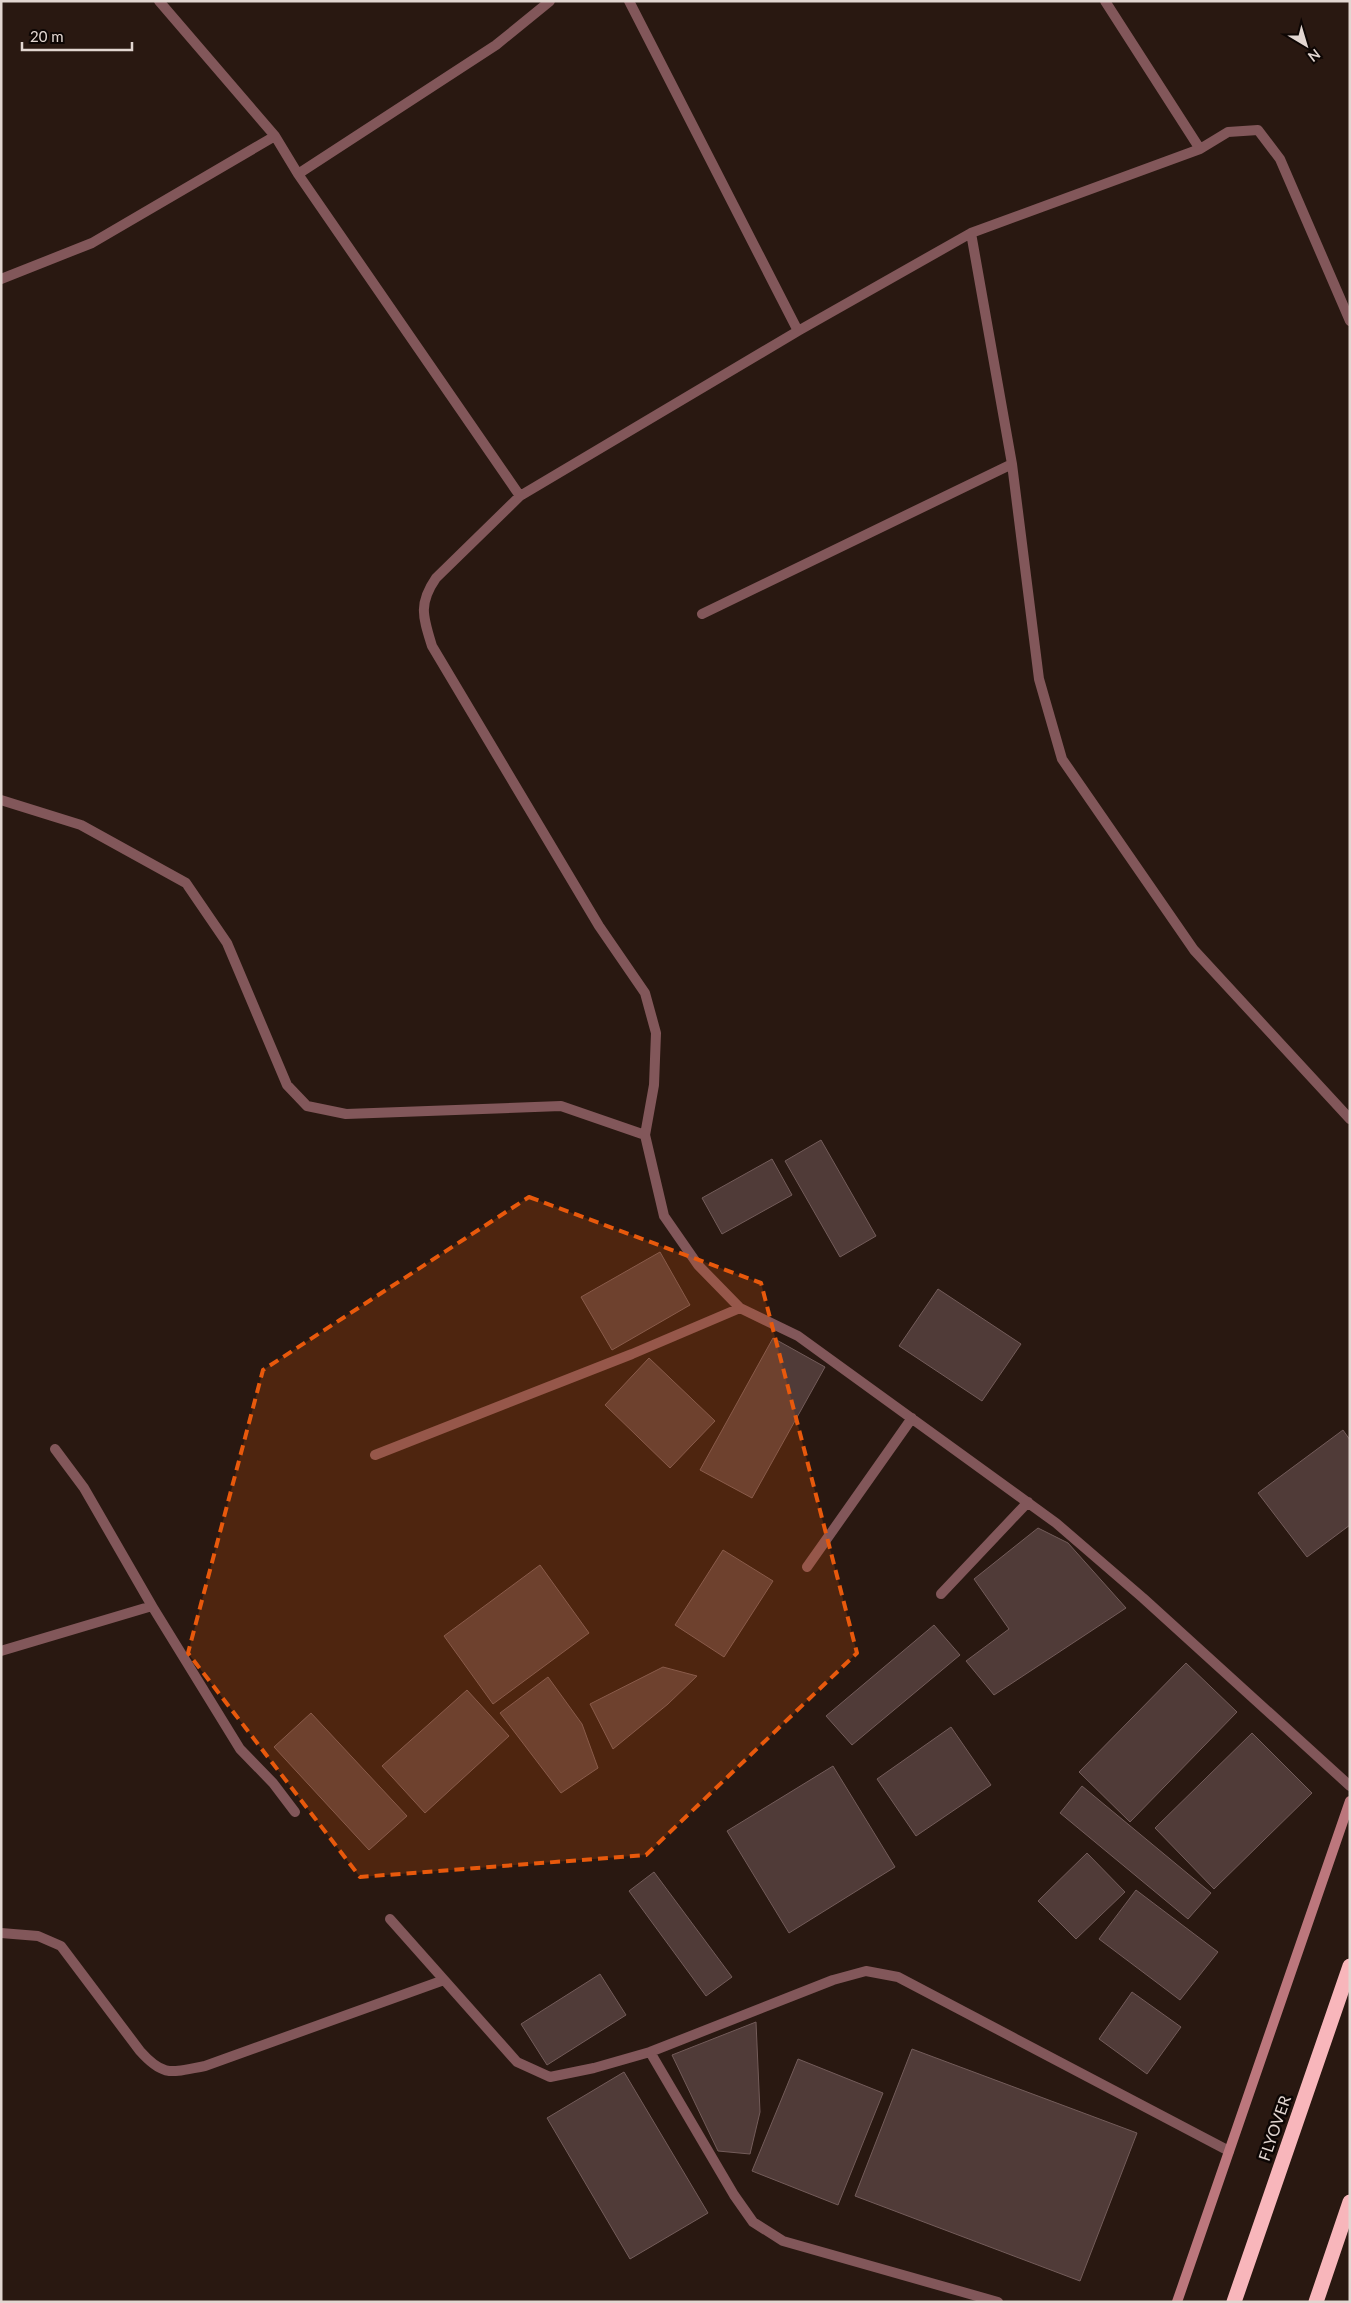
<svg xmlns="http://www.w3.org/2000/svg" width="1351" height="2303" font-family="Lato,sans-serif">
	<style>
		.building { fill: #503b38; stroke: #735c5a }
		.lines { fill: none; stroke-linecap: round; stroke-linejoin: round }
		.street { stroke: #82575a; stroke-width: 10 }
		.secondary { stroke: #bc777d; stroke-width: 10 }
		.highway { stroke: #f8b6bb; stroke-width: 15 }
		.marked { fill: #e8590c; fill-opacity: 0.2; stroke: #e8590c; stroke-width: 4; stroke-dasharray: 10 6; stroke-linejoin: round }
		.labels { text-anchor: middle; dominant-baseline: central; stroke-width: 5; stroke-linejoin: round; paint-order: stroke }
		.street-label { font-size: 16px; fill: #e2d6d1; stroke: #0d0604 }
	</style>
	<rect width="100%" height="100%" fill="#291811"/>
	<path class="building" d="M821,1140L876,1236L840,1257L785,1161Z
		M772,1159L792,1195L722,1234L702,1198Z
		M660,1252L690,1305L612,1350L581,1297Z
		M938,1289L1021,1344L982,1401L899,1346Z
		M773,1338L825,1367L752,1498L700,1470Z
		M649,1358L715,1421L670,1468L605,1405Z
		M1343,1430L1350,1440V1525L1307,1557L1258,1493Z
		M1038,1528L1068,1543L1126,1608L994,1695L966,1661L1009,1629L974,1579Z
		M723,1550L773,1581L724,1657L675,1625Z
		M540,1565L589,1633L493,1704L444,1636Z
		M934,1625L960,1655L852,1745L826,1716Z
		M1186,1663L1237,1712L1130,1822L1079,1772Z
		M663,1667L697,1676L668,1704L613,1749L590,1704Z
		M548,1677L582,1724L598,1768L561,1793L500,1713Z
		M467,1690L509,1736L425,1813L382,1766Z
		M311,1713L407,1816L369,1850L274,1747Z
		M951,1727L991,1785L916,1836L877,1779Z
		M1252,1733L1312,1793L1214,1889L1155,1828Z
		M833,1766L895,1867L789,1933L727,1831Z
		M1082,1786L1211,1893L1188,1919L1060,1813Z
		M1087,1853L1125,1892L1076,1939L1038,1901Z
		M654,1872L732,1977L706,1996L629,1891Z
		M1136,1890L1218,1952L1180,2000L1099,1939Z
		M600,1974L626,2015L547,2065L521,2024Z
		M1132,1992L1181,2027L1147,2074L1099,2039Z
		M756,2022L760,2112L750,2154L718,2151L672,2055Z
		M912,2049L1137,2133L1080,2281L855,2196Z
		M798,2059L883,2093L838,2205L752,2171Z
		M624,2072L708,2213L630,2259L547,2118Z"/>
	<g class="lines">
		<path class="street" d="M159,1L275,136
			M550,1L496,45L298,174L520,496L798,331
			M629,1L798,331L971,233L1012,464L1039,679L1062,759L1194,950L1350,1119
			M1105,1L1200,149
			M971,233L1200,149L1228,132L1258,130L1280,159L1350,321
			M1,279L92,243L275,136L298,174
			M520,496L436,578C418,604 423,617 432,646L599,926L645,993L656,1033L654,1085L645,1135
			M702,614L1012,464
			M1,800L81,825L186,883L227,943L287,1085L307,1106L346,1114L561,1106L645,1135L664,1216L698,1265L740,1308L798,1336L1056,1523L1143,1598L1350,1786
			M55,1449L84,1488L152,1606
			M375,1455L632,1354L740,1308
			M807,1567L912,1418
			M941,1594L1028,1502
			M1,1651L152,1606L240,1749L273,1783L295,1812
			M390,1919L517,2062L550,2077L594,2068L650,2052L833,1980L866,1971L898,1977L1229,2151
			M1,1933L38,1936L61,1946L140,2051C164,2078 172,2072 205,2066L444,1980
			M650,2052L734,2195L753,2222L783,2241L998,2302"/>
		<path class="secondary" d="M1177,2302L1350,1801"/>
		<path class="highway" d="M1234,2302L1350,1966
			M1316,2302L1350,2202"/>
	</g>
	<path class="marked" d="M529,1197L761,1283L857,1653L646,1855L360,1877L188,1653L263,1370Z"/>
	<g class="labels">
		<g class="street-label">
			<text transform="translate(1274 2128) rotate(-71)">FLYOVER</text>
		</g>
	</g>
	<rect width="1351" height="2303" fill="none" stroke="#e2d6d1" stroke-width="5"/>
	<g transform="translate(1306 45) rotate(142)" stroke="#0d0604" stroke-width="4" paint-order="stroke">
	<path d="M0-4L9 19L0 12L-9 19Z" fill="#e2d6d1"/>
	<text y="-8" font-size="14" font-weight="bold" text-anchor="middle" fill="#e2d6d1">N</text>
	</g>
	<path d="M22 42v8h110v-8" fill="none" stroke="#e2d6d1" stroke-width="2.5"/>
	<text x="30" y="42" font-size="15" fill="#e2d6d1" stroke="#0d0604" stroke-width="4" paint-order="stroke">20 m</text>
</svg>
